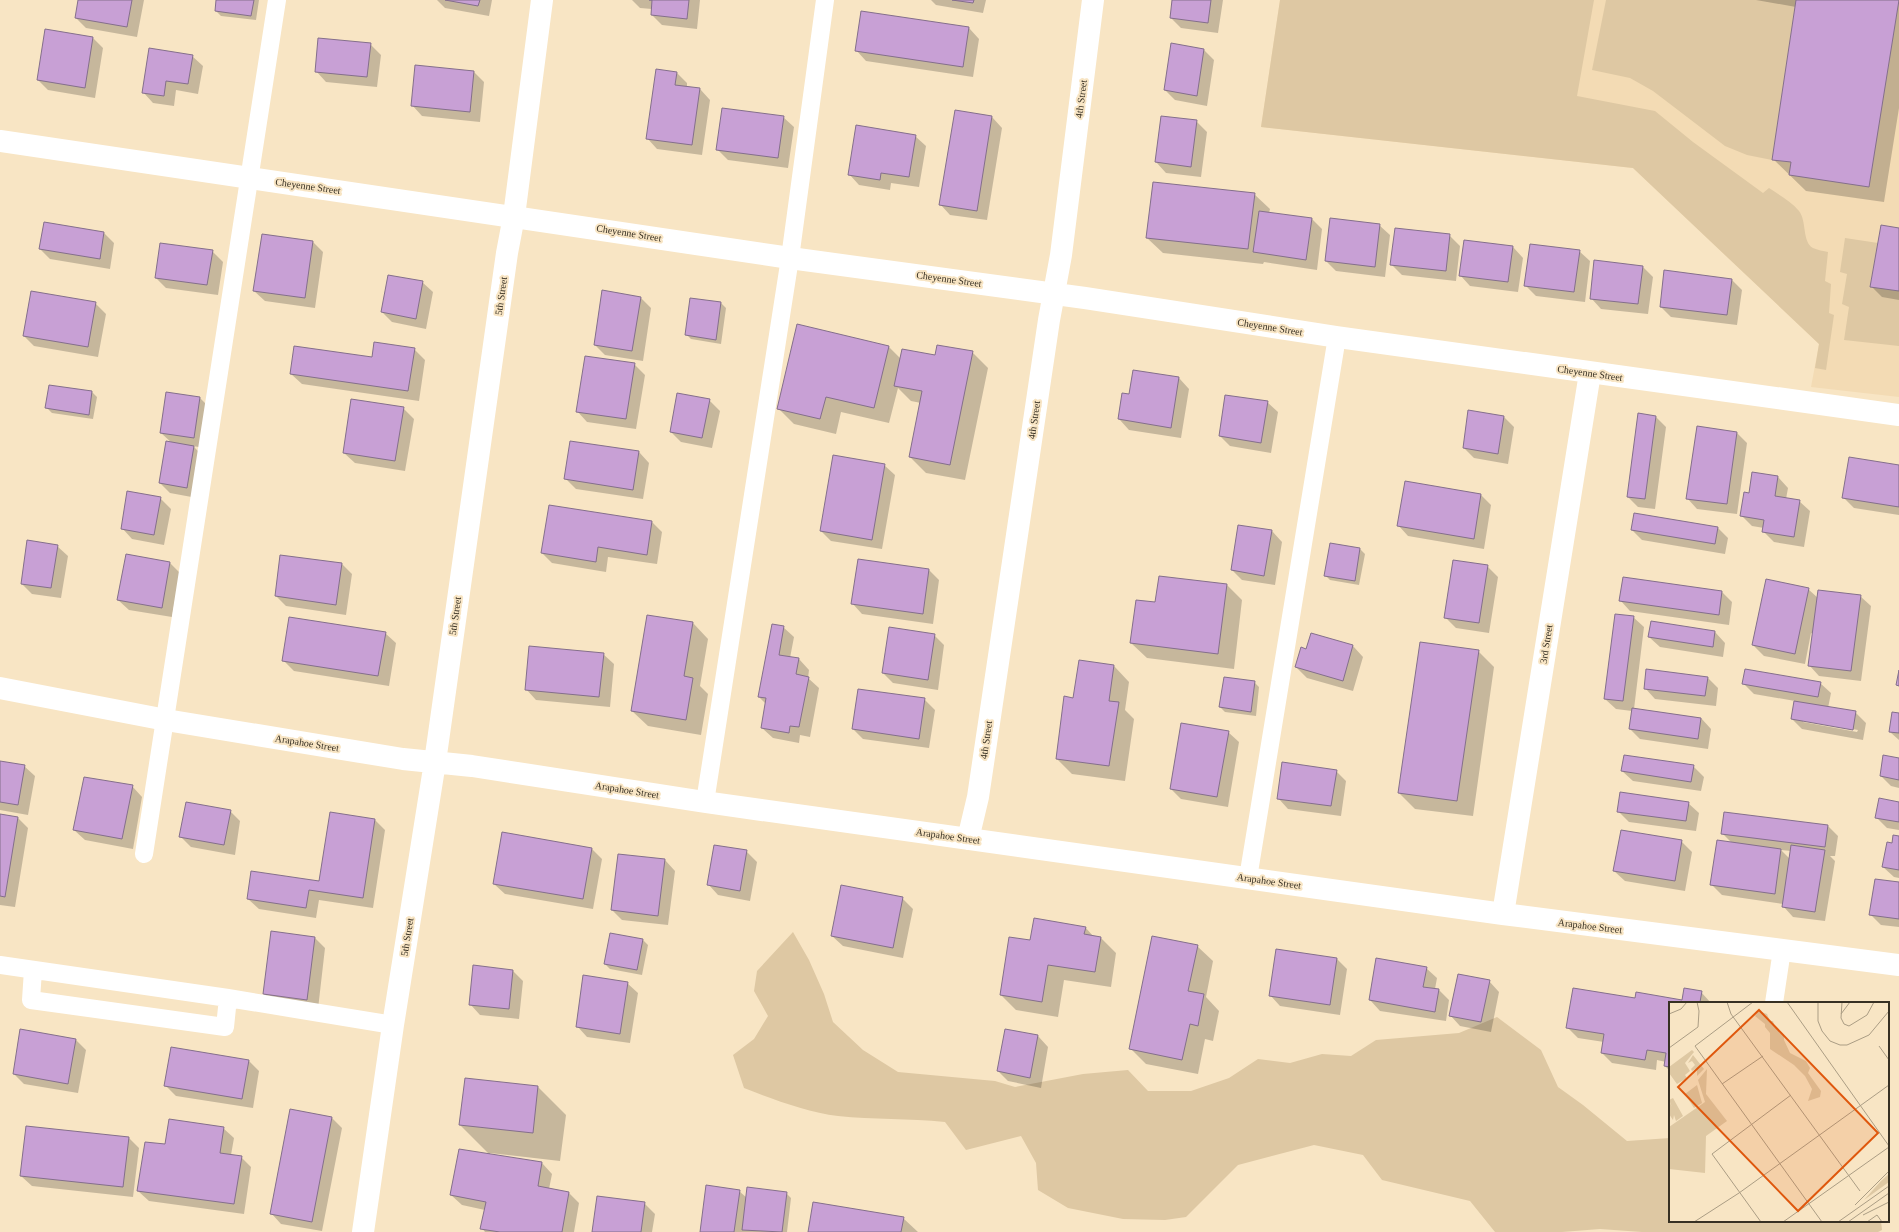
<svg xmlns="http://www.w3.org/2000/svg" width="1899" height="1232" font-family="Georgia,serif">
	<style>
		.built { fill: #f3dbb4 }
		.green { fill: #dec8a3 }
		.shadow { fill: #0003; fill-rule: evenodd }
		.building { fill: #c8a0d5; stroke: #846f8b }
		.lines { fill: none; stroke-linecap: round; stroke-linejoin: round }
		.service { stroke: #fff; stroke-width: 18 }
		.minor { stroke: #fff; stroke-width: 22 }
		.labels { text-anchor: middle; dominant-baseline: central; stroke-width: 4; stroke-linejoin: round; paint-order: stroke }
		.street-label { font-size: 10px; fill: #373023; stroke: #f8e5c4 }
		.inset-road { fill: none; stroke: #ab9d84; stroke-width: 1 }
		.view { fill: #df570d; fill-opacity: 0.15; stroke: #df570d; stroke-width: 2 }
		.inset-edge { fill: none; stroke: #373023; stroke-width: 2 }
	</style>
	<rect width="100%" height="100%" fill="#f8e5c4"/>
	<path class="built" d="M1280,0H1899V397L1811,387L1819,344L1633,168L1261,127Z"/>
	<path class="green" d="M1280,0H1594L1577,96L1655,111L1693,142L1763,193L1769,188C1779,195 1791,201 1799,211C1807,221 1802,242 1813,248C1817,250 1824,251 1828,252L1825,281L1831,284L1829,313L1834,315L1826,370L1815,368L1819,344L1633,168L1261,127Z
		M1606,0H1796L1772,160L1747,155L1725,146L1653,91L1630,78L1592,70Z
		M1845,238L1878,243L1870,286L1899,291V346L1844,340L1849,307L1842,304L1847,274L1840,272Z
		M793,932L809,960L824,994L833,1022L863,1050L898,1072L995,1081L1015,1087L1083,1074L1128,1070L1148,1091H1191L1229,1078L1258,1059L1290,1063L1322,1054L1351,1056L1376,1040L1459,1033L1497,1017L1541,1050L1558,1087L1583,1105L1627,1141L1670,1138V1221H1881L1882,1230L1878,1232H1642L1600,1229L1562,1232H1495L1470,1201L1382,1180L1363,1155L1314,1145L1238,1165L1186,1217L1165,1220L1123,1219L1068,1208L1038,1190L1036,1163L1021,1136L966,1150L945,1122C909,1118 873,1120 838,1116C807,1112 772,1099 744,1088L733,1055L754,1039L768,1016L754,991L757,971Z"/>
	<path class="shadow" d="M79,0H144L137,37L86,28L76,18Z
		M217,0H259L256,20L221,16L216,11Z
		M437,0H492L489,16L445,8Z
		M632,0H700L697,29L662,25L652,15V9L640,8Z
		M931,0H986L983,13L936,5Z
		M1173,0H1223L1218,33L1181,28L1171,18Z
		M1756,0H1899V108L1884,202L1806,191L1773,159L1796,7Z
		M969,28L979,39L973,77L866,61L856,50Z
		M46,30L93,38L103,48L95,98L48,90L38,80Z
		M370,44L381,55L377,87L326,82L316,71Z
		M1172,45L1204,50L1214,60L1207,106L1175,100L1165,90Z
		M192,56L203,66L198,94L176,90L174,106L153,103L143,92Z
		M474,72L484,82L480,122L422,116L412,105Z
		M677,73L687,83V87L700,89L710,100L702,155L657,149L647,138Z
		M783,117L794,127L788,168L728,160L718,150Z
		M992,117L1002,128L987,220L950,215L940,204Z
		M1161,117L1196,121L1207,132L1201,177L1166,173L1156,162Z
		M915,136L926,146L919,187L891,183L890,190L859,185L849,174Z
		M1254,194L1270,209L1269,213L1312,219L1322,229L1317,270L1264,262L1263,264L1163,253L1147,238Z
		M1379,225L1390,235L1385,277L1336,271L1326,261Z
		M1899,229V300L1882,297L1871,286Z
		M104,233L114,243L110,269L50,259L40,249Z
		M262,235L313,242L323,252L315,308L265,301L254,291Z
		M1449,235L1460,246L1456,281L1402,275L1391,264Z
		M1513,247L1523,258L1518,292L1470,286L1460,275Z
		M212,251L223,262L218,295L166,288L156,278Z
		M1579,251L1590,261L1585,302L1536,296L1525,285Z
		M1642,266L1653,277L1648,314L1601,309L1591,298Z
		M1732,280L1742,290L1737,325L1671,317L1661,307Z
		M422,282L433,292L426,329L392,322L382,312Z
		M641,298L651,308L643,361L605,355L595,345Z
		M691,299L721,303L726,308L721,344L691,339L686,334Z
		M95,303L106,314L98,357L34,346L24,336Z
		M888,346L901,359L972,352L988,368L965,480L926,473L910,457L921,403L911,401L898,388L889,423L841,412L836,434L794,424L779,409Z
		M414,349L425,360L419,401L302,384L291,374Z
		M634,364L645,375L636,429L587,422L577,411Z
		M1179,378L1189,389L1181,438L1129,430L1119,419L1123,394L1129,395Z
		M50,386L92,392L97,397L93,419L52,413L47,408Z
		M200,398L210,408L204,448L193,446L204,457L197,498L170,493L160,483L172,443L161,433Z
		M709,400L720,411L712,448L681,442L671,432Z
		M1267,402L1278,412L1271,453L1230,446L1220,436Z
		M403,408L414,419L405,471L355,463L344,453Z
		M1504,417L1514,427L1508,464L1474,458L1464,448Z
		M1656,417L1666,427L1655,509L1638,507L1628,497Z
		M1697,427L1737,433L1747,443L1737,514L1697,509L1687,498Z
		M639,452L649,463L643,499L576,489L566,479Z
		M884,465L895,475L882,549L831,541L821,531Z
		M1899,466V515L1854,508L1843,497Z
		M1778,477L1788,488L1786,499L1799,501L1810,511L1804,547L1774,542L1763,531L1764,528L1752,526L1742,516L1750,494Z
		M1405,482L1481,495L1491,505L1484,549L1408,536L1398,525Z
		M160,498L171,509L164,545L132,539L122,528Z
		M652,522L662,532L657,564L608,557L606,572L552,563L542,553Z
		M1718,528L1728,538L1725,554L1642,540L1632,530Z
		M1272,531L1282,542L1275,585L1242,580L1232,570Z
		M1330,544L1360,549L1365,554L1359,585L1330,580L1325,575Z
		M57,546L68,556L61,598L32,594L22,584Z
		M170,563L180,573L172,617L129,610L118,600Z
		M342,564L352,574L346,615L286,606L276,596Z
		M1487,566L1498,577L1489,633L1456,628L1445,617Z
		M929,570L939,580L933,624L862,614L852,603Z
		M1227,585L1242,600L1234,669L1147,658L1131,643L1156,603Z
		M1808,589L1818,598L1860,596L1871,606L1861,681L1819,676L1809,665L1813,634L1811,633L1805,664L1764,656L1753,645Z
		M1722,592L1732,602L1729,625L1630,611L1620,600Z
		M648,616L693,623L708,639L700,686L708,694L701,735L648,726L632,711Z
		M1633,617L1644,627L1634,709L1701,718L1711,729L1708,749L1640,739L1630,729L1632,711L1616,709L1605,699Z
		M1652,622L1715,632L1725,643L1723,657L1660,647L1649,637Z
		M783,627L794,637L790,658L799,659L809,670L808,678L819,688L810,737L800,735L799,743L773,738L762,728L766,704L759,697Z
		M385,633L396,643L389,686L294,671L283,660Z
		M1311,634L1353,646L1363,657L1353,691L1307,678L1296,667L1307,650Z
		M934,635L944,645L938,690L893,683L883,673Z
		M1478,651L1494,667L1473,816L1415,809L1399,793Z
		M603,654L614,664L610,707L536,700L526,689Z
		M1114,666L1129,682L1125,710L1134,719L1125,781L1072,774L1057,759Z
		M1708,678L1718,688L1716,706L1655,699L1645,688Z
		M1254,682L1259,687L1256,716L1225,712L1220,707Z
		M1820,683L1831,693L1828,708L1855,712L1866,723L1863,740L1802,729L1792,719L1795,701L1754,694L1744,684ZM1803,720L1858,730L1857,732L1803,722Z
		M924,699L935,710L929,748L863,739L853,729Z
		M1899,714V740L1890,732Z
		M1228,732L1239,742L1228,807L1181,799L1171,789Z
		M1899,759V788L1891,786L1881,776Z
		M0,762L24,766L35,776L28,815L0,810Z
		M1693,766L1704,777L1701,791L1633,781L1622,771Z
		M1336,771L1346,781L1341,816L1288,809L1278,798Z
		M132,786L142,797L133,849L85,840L74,830Z
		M1688,803L1699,813L1696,831L1629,822L1618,811Z
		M1899,803V830L1887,828L1876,817Z
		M230,811L240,821L235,855L191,847L181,837Z
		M0,815L18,818L28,828L15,907L0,905Z
		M375,820L385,830L373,908L319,900L316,918L259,909L248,899L320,882Z
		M1828,826L1838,836L1835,856H1830L1835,861L1825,921L1793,917L1783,906V904L1722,895L1711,884L1732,843L1722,833ZM1781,850L1791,851L1790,859Z
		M1899,837V878L1894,877L1883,867L1893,844Z
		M1681,841L1692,852L1685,891L1625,881L1614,871Z
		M592,849L602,859L593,909L505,894L494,884Z
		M746,851L757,862L750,901L718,895L708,884Z
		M665,860L675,871L668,925L622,920L612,910Z
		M1899,883V927L1881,925L1870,914Z
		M902,898L913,909L903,958L843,946L832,936Z
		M1085,927L1094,937L1101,938L1116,953L1111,987L1064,980L1058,1017L1016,1010L1001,995L1031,941Z
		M315,938L325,948L318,1009L275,1004L264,994Z
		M643,940L648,945L642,975L610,969L605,964Z
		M1197,946L1213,961L1206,997L1219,1011L1213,1041L1205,1039L1198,1074L1146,1064L1130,1048Z
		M1277,950L1337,959L1347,969L1340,1015L1280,1006L1270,995Z
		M1377,959L1426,968L1437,978L1435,989L1439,990L1449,1000L1446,1021L1380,1011L1370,1000Z
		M512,970L523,981L519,1019L480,1015L470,1004Z
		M1489,981L1499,992L1491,1032L1460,1026L1450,1015Z
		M627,983L638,993L630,1043L587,1037L577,1026Z
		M1701,992L1711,1003H1670V1071L1665,1066L1666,1062L1657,1060L1656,1070L1612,1063L1602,1053L1604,1042L1578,1038L1567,1027L1636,999L1683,1001Z
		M1006,1030L1038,1036L1048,1047L1041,1088L1008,1081L998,1071Z
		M75,1039L86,1050L78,1093L24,1084L14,1074Z
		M249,1061L259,1071L253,1108L176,1096L165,1085Z
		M466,1079L538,1087L566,1115L560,1161L490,1153V1155L460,1125Z
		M332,1118L342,1128L322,1231L281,1224L271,1213Z
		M223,1128L234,1138L231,1155L241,1157L251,1167L244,1214L149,1201L138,1191L166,1145Z
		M129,1138L139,1148L133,1197L32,1186L21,1176Z
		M542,1163L552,1174L549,1189L569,1193L579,1203L574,1232H485L482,1228L485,1210L462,1205L451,1195Z
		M739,1191L747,1198L786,1193L791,1198L787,1232H701Z
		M644,1203L655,1214L652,1232H593Z
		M903,1218L918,1232H809Z"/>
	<path class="building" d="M78,0H132L127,27L75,18Z
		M216,0H254L251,16L215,11Z
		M445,0H480L478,6Z
		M649,0H689L687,19L651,15L652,0Z
		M952,0H974L973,3Z
		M1172,0H1211L1208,23L1170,18Z
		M1796,0H1899L1869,187L1789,175L1791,162L1772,160Z
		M861,11L969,27L963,67L855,51Z
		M45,29L93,37L85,88L37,80Z
		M318,38L371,43L367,77L315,72Z
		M1171,43L1204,49L1197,96L1164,90Z
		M149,48L193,55L188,84L166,81L164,96L142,93Z
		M415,65L474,71L470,112L411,106Z
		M656,69L677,72L675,85L700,88L692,145L646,139Z
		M722,108L784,116L778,158L716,150Z
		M955,110L992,116L977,211L939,205Z
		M1161,116L1197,120L1191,167L1155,162Z
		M856,125L916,135L909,177L881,173L880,180L848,175Z
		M1153,182L1255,193L1248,249L1146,238Z
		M1259,211L1312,218L1306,260L1253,252Z
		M1330,218L1380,224L1375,267L1325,261Z
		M44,222L104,232L100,259L39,249Z
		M1881,225L1899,228V291L1870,287Z
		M1395,228L1450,234L1446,271L1390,265Z
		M262,234L313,241L305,298L253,291Z
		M1464,240L1513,246L1508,282L1459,276Z
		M160,243L213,250L207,285L155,278Z
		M1530,244L1580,250L1574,292L1524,286Z
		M1594,260L1643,266L1638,304L1590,299Z
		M1664,270L1732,279L1727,315L1660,307Z
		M388,275L423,281L416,319L381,312Z
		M602,290L641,297L632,351L594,345Z
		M31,291L96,302L88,347L23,336Z
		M690,298L721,302L716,340L685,335Z
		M797,324L889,346L874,408L826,397L820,419L777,409Z
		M374,342L415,348L408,391L290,374L294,346L372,357Z
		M937,345L973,351L950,465L909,457L922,391L894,386L902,349L935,355Z
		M585,356L635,363L626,419L576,412Z
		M1133,370L1179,377L1171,428L1118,419L1122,393L1129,394Z
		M49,385L92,391L89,415L45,408Z
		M166,392L200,397L194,438L160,433Z
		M677,393L710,399L702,438L670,432Z
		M1225,395L1268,401L1261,443L1219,436Z
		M351,399L404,407L395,461L343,453Z
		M1468,410L1504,416L1498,454L1463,448Z
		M1638,413L1656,416L1645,499L1627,497Z
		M1697,426L1737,432L1727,504L1686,499Z
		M166,441L194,446L187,488L159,483Z
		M570,441L639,451L633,490L564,479Z
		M833,455L885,464L872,540L820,531Z
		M1849,457L1899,465V507L1842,498Z
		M1752,472L1778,476L1775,496L1800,500L1794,537L1762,532L1764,520L1740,516L1744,492L1749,493Z
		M1405,481L1481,494L1474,539L1397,526Z
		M127,491L161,497L154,535L121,529Z
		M549,505L652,521L647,555L598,547L596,562L541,553Z
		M1634,513L1718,527L1715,544L1631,530Z
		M1238,525L1272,530L1264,576L1231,570Z
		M27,540L58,545L51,588L21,584Z
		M1330,543L1360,548L1355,581L1324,576Z
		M126,554L170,562L162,608L117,600Z
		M280,555L342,563L336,605L275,596Z
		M858,559L929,569L923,614L851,604Z
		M1453,560L1488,565L1479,623L1444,618Z
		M1159,576L1227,584L1218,654L1130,643L1136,600L1155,602Z
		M1623,577L1722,591L1719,615L1619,601Z
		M1766,579L1809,588L1795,654L1752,645Z
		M1818,590L1861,595L1851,671L1808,666Z
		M1615,614L1634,616L1623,701L1604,699Z
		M647,615L693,622L684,676L693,678L686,720L631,711Z
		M289,617L386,632L378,676L282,661Z
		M1651,621L1715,631L1713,647L1648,637Z
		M772,624L784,626L779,655L799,658L796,674L809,677L799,727L790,726L789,733L761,728L766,698L758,697Z
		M889,627L935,634L928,680L882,673Z
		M1311,633L1353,645L1343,681L1295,667L1301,647L1306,649Z
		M1420,642L1479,650L1457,801L1398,793Z
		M529,646L604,653L599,697L525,690Z
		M1079,660L1114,665L1109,701L1119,702L1109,766L1056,759L1064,696L1073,698Z
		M1646,669L1708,677L1705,696L1644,689Z
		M1745,669L1821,682L1818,697L1742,684Z
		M1899,670V686L1896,685Z
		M1224,677L1255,681L1251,712L1219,707Z
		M858,689L925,698L919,739L852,729Z
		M1794,701L1856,711L1853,730L1791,719Z
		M1632,708L1701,718L1698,739L1629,729Z
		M1892,712L1899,713V733L1889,732Z
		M1181,723L1229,731L1217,797L1170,789Z
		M1624,755L1694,765L1691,782L1621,771Z
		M1883,755L1899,758V780L1880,776Z
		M0,761L25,765L18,805L0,802Z
		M1282,762L1337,770L1331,806L1277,799Z
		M84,777L133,785L122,839L73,830Z
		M1620,792L1689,802L1686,821L1617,812Z
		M1879,798L1899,802V822L1875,818Z
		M186,802L231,810L224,845L179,837Z
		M330,812L375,819L363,898L309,890L306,908L247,899L251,871L319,881Z
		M1724,812L1828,825L1825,847L1721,834Z
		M0,814L18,817L5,897L0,896Z
		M1621,830L1682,840L1675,881L1613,871Z
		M502,832L592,848L583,899L493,884Z
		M1893,835L1899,836V870L1882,867L1887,842L1892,843Z
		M1717,840L1781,849L1775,894L1710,885Z
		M714,845L747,850L740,891L707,885Z
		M1791,845L1825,850L1815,912L1782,907Z
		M618,854L665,859L658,916L611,910Z
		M1875,879L1899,882V919L1869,915Z
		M841,885L903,897L893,948L831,936Z
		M1034,918L1086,927L1084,934L1101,937L1095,972L1048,965L1042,1002L1000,995L1009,937L1030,940Z
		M271,931L315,937L307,1000L263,994Z
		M610,933L643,939L637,970L604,964Z
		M1152,936L1198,945L1188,991L1204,994L1198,1026L1190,1024L1182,1060L1129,1049Z
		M1276,949L1337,958L1330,1005L1269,996Z
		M1376,958L1427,967L1423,987L1439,989L1435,1012L1369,1000Z
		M473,965L513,970L509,1009L469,1005Z
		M1458,974L1490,980L1481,1022L1449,1016Z
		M583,975L628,982L620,1034L576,1027Z
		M1573,988L1635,998L1636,992L1682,1000L1684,988L1702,991L1700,1002H1703L1670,1003V1067L1664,1066L1666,1053L1647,1050L1645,1060L1601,1053L1604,1034L1566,1028Z
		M20,1029L76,1039L68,1084L13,1074Z
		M1005,1029L1038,1035L1030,1078L997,1071Z
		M171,1047L249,1060L242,1099L164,1086Z
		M465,1078L538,1086L533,1133L459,1125Z
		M290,1109L332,1117L312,1222L270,1214Z
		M169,1119L224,1127L220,1153L242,1156L234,1204L137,1191L145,1142L165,1144Z
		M26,1126L129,1137L123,1187L20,1176Z
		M459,1149L542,1162L538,1186L569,1192L562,1232H500L480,1229L486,1202L450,1195Z
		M706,1185L740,1190L734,1232H700Z
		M747,1187L787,1192L782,1232L742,1230Z
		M597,1196L645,1202L641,1232H592Z
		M813,1202L904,1217L901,1232H808Z"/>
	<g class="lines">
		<path class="service" d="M705,802L790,258L825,0
			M144,854L277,0
			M1248,878L1337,337
			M0,965L228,998L393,1025
			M33,970L31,1000L225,1027L228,998
			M1774,1003L1782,950"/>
		<path class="minor" d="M0,141L790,258L1085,298L1337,337L1899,415
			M0,688L166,720L403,759L472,766L705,802L1503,914L1899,965
			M968,839L978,797L1049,320L1061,255L1093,0
			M1503,914L1590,373
			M363,1232L393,1025L435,762L507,253L514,216L542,0"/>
	</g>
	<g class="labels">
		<g class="street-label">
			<text transform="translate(1081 99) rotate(-83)">4th Street</text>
			<text transform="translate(308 186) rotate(8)">Cheyenne Street</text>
			<text transform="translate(629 233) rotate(9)">Cheyenne Street</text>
			<text transform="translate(949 279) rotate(8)">Cheyenne Street</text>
			<text transform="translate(501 296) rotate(-82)">5th Street</text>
			<text transform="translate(1270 327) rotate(9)">Cheyenne Street</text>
			<text transform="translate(1590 373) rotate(8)">Cheyenne Street</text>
			<text transform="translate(1034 420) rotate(-82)">4th Street</text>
			<text transform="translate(455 616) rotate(-82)">5th Street</text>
			<text transform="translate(1546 644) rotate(-81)">3rd Street</text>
			<text transform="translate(986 740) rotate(-82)">4th Street</text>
			<text transform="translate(307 743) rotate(9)">Arapahoe Street</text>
			<text transform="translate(627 790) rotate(9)">Arapahoe Street</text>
			<text transform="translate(948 836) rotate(8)">Arapahoe Street</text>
			<text transform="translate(1269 881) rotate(8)">Arapahoe Street</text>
			<text transform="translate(1590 926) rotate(7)">Arapahoe Street</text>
			<text transform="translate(407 937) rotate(-81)">5th Street</text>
		</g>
	</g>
	<g transform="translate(1669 1002)">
		<rect width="220" height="220" fill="#f8e5c4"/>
		<path d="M90,9L98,12L101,19H104L106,25L115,33V38L121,51L137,59L141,66L139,71L152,89L151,95L139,99L143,87L136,74L125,63L101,47V31L96,25V22L86,14ZM23,48L25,50L16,61L21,69L16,73L18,76L8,82L0,71V65ZM24,53L35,67L28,74V66L23,69L22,67L26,63L23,59L19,61ZM38,67L37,92L58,119L37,134L36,171L0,167V125L36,100L29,78ZM28,83L33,101L25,106L16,92ZM4,96L14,114L7,119L5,113L4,118L0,112V99L3,105L0,98ZM220,172V180L195,198L212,179Z" fill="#dec8a3"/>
		<path class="inset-road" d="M58,0L62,12L191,189M84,0L26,44L153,220M118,0L220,144M149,0V19L153,29L161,39L171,43H178L200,33L220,9M173,0L172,16L175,22L180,24L198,13L205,0M0,12L12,7L18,0M172,12L181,0M210,44L220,58M0,46L29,25L30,9L28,0M53,82L94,54M186,203L220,169M194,213L220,200M25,220L70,191L220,83M92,220L43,152L122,93M114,220L220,145M169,220L220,184M179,220L220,191M198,220L208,213L213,220"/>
		<path class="view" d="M90,8L209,131L129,209L9,85Z"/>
		<rect width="220" height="220" class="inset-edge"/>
	</g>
</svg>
